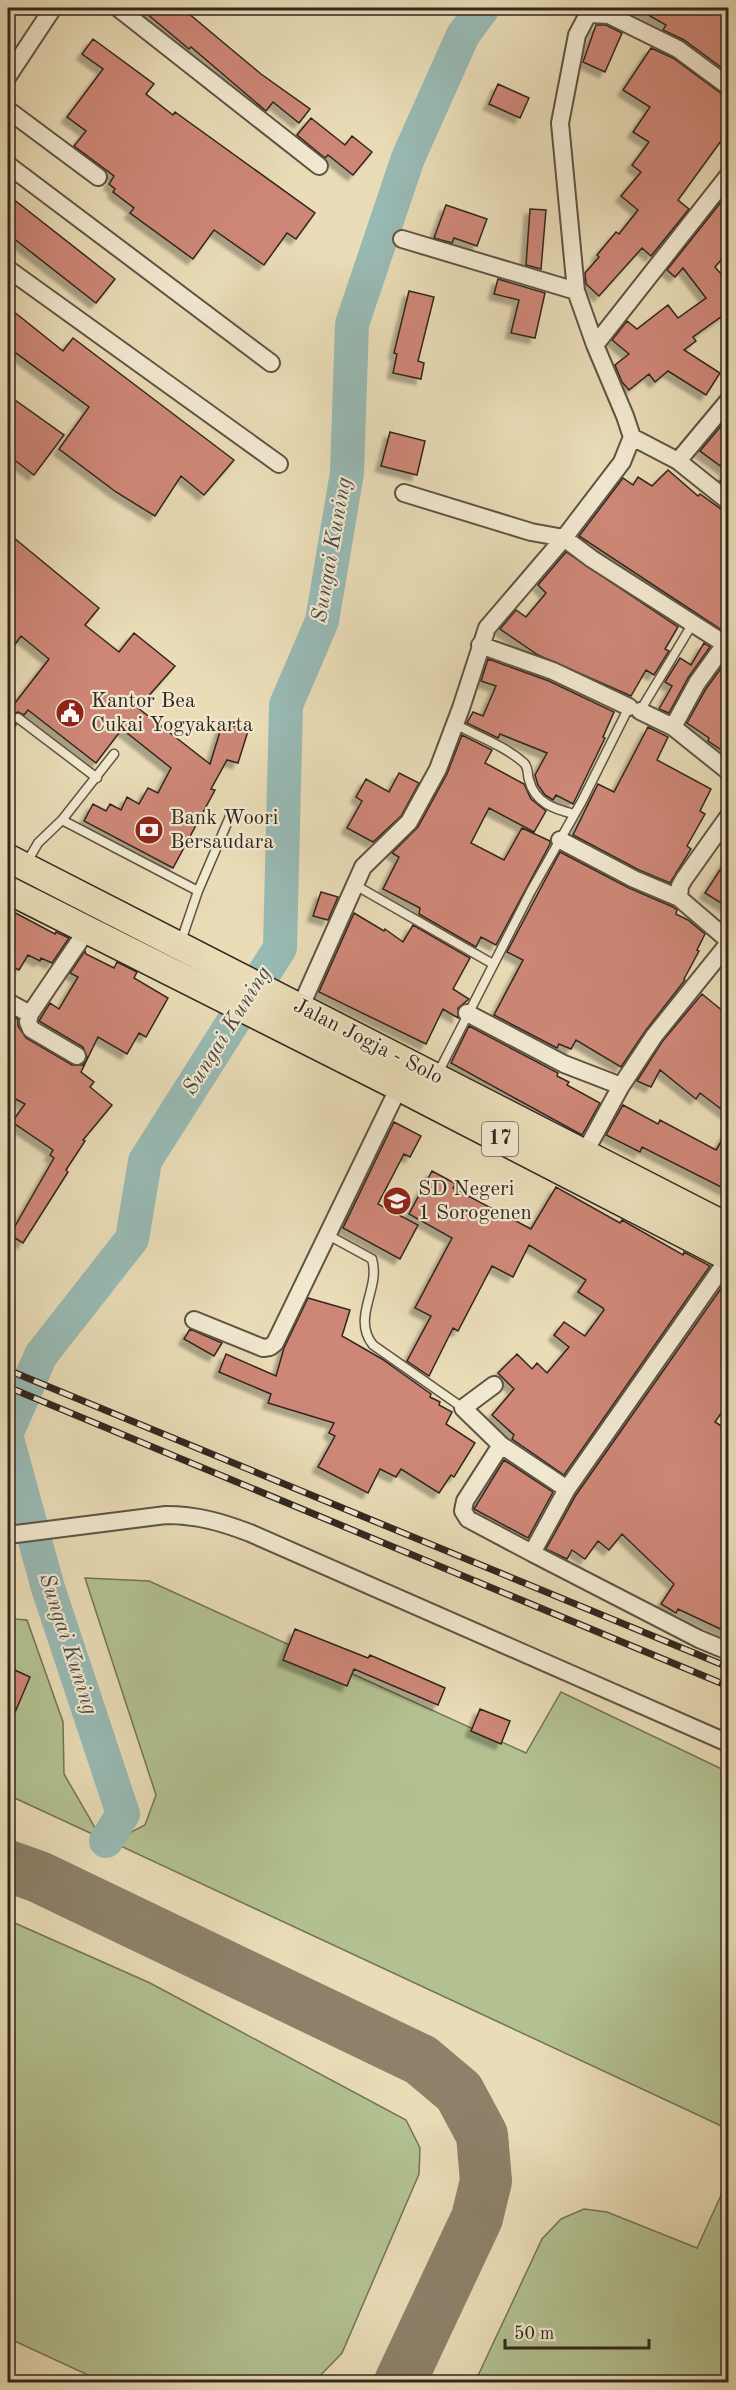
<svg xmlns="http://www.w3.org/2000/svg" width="736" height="2390" font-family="'Old Standard TT',serif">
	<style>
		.green { fill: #b3c191; stroke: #727458; stroke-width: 1.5 }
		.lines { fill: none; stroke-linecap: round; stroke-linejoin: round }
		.river { stroke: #98bab4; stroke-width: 34 }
		.taxiway { stroke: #8d816a; stroke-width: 52 }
		.building { fill: #ce8777; stroke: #31261e; stroke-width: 1.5; filter: url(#shadow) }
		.service-casing { stroke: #5f5444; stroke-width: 11 }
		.minor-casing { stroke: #5f5444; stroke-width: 20 }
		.trunk-casing { stroke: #31261e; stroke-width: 30 }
		.service { stroke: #f1e8d0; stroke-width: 8 }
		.minor { stroke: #f1e8d0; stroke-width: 16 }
		.trunk { stroke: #e9dcb7; stroke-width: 27 }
		.rail-casing { stroke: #31261e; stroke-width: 7 }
		.rail { stroke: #f1e8d0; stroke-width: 4.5; stroke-dasharray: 14; stroke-linecap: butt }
		.labels { text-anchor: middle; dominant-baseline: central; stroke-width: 4.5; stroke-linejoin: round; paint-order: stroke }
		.shield { fill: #f1e8d0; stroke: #6b6053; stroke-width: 1.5 }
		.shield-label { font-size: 20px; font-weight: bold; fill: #31261e }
		.poi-label { font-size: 21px; fill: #31261e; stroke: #f1e8d0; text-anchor: start }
		.street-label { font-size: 21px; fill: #31261e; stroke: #f1e8d0 }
		.water-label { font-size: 22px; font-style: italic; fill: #4b4b44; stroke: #f1e8d0 }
	</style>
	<defs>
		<filter id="shadow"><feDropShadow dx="-5.5" dy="5.5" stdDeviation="1.5" flood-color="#0004"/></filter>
	</defs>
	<rect width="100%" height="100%" fill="#e9dcb7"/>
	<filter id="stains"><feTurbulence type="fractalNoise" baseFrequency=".00333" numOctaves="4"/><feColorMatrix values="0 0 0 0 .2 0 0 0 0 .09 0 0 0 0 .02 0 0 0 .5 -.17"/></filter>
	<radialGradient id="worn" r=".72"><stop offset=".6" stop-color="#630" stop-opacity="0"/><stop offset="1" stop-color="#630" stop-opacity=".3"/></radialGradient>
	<path class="green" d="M85,1578L149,1581L526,1753L561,1692L728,1772V2129L112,1842L145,1825L156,1795Z
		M8,1600L15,1619L27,1620L63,1722L64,1774L101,1838L8,1795Z
		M8,1920L150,1983L406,2120L420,2148L419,2174L342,2353L314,2382H103L8,2338Z
		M728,2180V2382H475L542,2239L561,2219L584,2209L607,2212L697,2248Z"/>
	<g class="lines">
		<path class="river" d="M8,1430L41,1355L132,1239L145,1161L280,948L286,705L322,621L347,473L352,324L408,158L463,35L483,8
			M8,1442L48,1588L123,1814L106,1841"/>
		<path class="taxiway" d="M8,1866L39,1877L421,2060L459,2092L482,2135L486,2181L477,2218L400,2382"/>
	</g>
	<path class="building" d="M140,8H182L261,74L310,109L299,123L273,102L266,111L191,47L189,49Z
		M636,8H729V73L684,40L663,30L666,25Z
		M596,25H606L622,33L605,72L583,62Z
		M93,39L154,84L146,94L173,115L175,112L315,213L296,239L287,233L264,265L214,230L193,259L130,213L134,208L113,192L115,189L109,184L114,176L74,146L86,131L67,117L103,69L82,54Z
		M651,48L673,58L722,94L729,96V130L678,200L689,209L651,256L642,248L599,296L586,284L585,273L599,257L597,255L616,232L619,234L638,210L621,196L641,172L632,165L649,142L633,132L650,107L623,90Z
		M498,84L529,98L520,118L489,104Z
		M311,118L345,145L352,136L372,152L353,175L328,155L325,158L297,135Z
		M729,192V251L715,267L729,283V311L693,337L696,341L684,350L720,373L706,395L668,371L655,382L649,374L629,390L622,382L615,365L629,354L612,340L627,321L637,329L668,305L678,318L706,298L683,268L675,277L667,270Z
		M8,195L115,279L96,303L8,234Z
		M446,205L487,219L477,246L454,238L452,243L434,238Z
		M530,209L546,210L541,269L526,265Z
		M498,279L545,293L535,338L511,333L519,300L494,294Z
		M409,291L434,297L418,361L424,363L421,379L393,373L397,354L394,353Z
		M8,307L63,351L73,338L234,460L204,495L181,476L155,516L116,492L59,449L89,407L8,347Z
		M8,395L64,435L34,475L8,455Z
		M726,420L729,422V488L720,481L727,471L700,451Z
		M390,432L425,441L417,475L381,466Z
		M668,470L698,496L700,494L721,509L729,511V630L723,631L579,536L623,478L633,485L638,477L652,486Z
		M8,533L99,608L85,625L119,652L134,633L175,666L138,708L210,764L223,722L248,731L238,763L227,760L211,789L215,790L173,868L84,821L93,804L106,811L110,804L121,810L127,797L139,804L148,788L158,793L171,768L122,729L96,763L28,710L24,715L18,712L13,714L12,720L16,725L8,735V712L49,659L21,636L8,654Z
		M566,552L678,627L665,649L669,651L654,675L646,670L631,696L538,655L500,629L516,610L526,617L546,593L538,585Z
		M704,643L710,647L688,678L669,713L659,709L672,686L665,682L680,658L691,665Z
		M729,657V755L708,741L709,738L687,723L706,689Z
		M488,659L549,681L614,712L603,737L605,738L573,804L556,795L553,800L545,795L538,785L535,775L547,753L500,734L498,738L467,723L473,712L483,716L496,686L481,681Z
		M648,727L668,737L657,760L711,789L700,811L705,814L687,846L691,849L670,883L639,870L573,835L598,784L614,792Z
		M462,735L492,750L485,763L524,784L531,799L546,811L534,832L489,808L471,843L504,860L522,828L550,841V844L496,945L481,937L476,947L419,914L420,908L383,889L399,857L392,853L418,827L447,774Z
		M399,773L419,783L401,816L373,842L347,828L362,801L356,797L366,779L389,792Z
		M560,852L629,888L673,907L677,910L676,914L688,920L705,934L697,950L699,951L684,979L685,980L646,1030L621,1067L576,1040L571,1049L559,1044L557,1048L494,1015L523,960L507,952Z
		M729,856V908L705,893Z
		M321,892L338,897L328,920L313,916Z
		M8,909L55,934L56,932L69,938L52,963L41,958L40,961L28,955L19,970L8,964Z
		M354,913L384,931L385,929L403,942L413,925L470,958L453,989L469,999L458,1008V1018L443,1009L426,1044L319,992Z
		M85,951L86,954L114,968L117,962L137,972L134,978L168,998L146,1037L139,1033L127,1054L98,1037L81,1072L94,1082L90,1087L112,1105L83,1140L85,1141L66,1170L68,1172L23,1243L10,1235L54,1158L50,1155L53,1150L12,1122L25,1104L8,1095V1014L18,1019V1026L26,1038L72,1065H83L87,1057L83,1047L39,1021L50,1003L59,1009L78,977L70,973Z
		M702,994L729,1016V1115L700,1093L696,1099L660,1070L651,1087L637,1081L662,1042Z
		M469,1026L558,1073L557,1076L569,1082L567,1085L600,1103L582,1135L451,1063Z
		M623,1105L658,1124L660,1120L716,1150L729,1129V1191L642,1147L640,1152L606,1135Z
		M394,1122L421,1136L410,1157L404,1154L378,1204L418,1225L400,1259L343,1228Z
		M432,1171L456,1184L453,1188L531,1229L556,1187L620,1223L622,1220L683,1255L684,1252L710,1266L564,1475L512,1439L514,1435L492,1415L514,1389L498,1373L517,1354L532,1369L537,1363L547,1373L569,1347L554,1335L564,1322L585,1336L604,1310L603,1308L578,1292L586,1280L529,1245L513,1277L492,1266L458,1331L453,1328L429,1376L407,1361L431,1316L415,1308L452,1238L409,1214Z
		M729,1277V1305L724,1311L729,1314V1402L715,1422L729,1431V1633L678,1609L676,1613L661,1604L674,1584L622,1534L609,1550L598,1541L585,1559L572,1550L567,1559L546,1549L576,1495Z
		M308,1298L350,1310L342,1336L382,1359L431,1394L430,1397L440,1402L439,1405L452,1412L446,1424L475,1443L454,1477L451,1475L439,1493L401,1469L396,1477L380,1469L368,1493L318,1467L335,1436L329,1433L334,1423L268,1403L271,1394L219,1372L226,1354L276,1376L284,1348Z
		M190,1329L222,1343L214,1356L184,1339Z
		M504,1460L553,1492L528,1538L474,1509Z
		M295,1629L368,1658L370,1655L445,1688L438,1705L354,1669L347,1686L283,1660Z
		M8,1667L30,1677L8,1729Z
		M480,1709L510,1721L501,1744L471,1731Z"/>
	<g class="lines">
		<g class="service-casing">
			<path id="service" d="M18,718L97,778
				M455,724C477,736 505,746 524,763C529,768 527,774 529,780C535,803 554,809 574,814
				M62,820L198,891
				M26,864L38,843L62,820L114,754
				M355,885L493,964
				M181,941L198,891L231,814
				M438,1073L531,891L582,801L629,707L640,711L693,623
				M328,1235L372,1259C381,1289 351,1317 373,1345L463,1408"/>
		</g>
		<g class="minor-casing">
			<path id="minor" d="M118,8L319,166
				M8,76L53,8
				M8,110L98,177
				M8,165L271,363
				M402,239L576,291
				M8,269L279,464
				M595,345L728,176
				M632,437L678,461L728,501
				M678,461L728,401
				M404,493L531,532L564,538L592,559L728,646
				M480,645L553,671L629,707
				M640,711L673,727L728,771
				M673,727L697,683L728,640
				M728,817L684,879L680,886L679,898L728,940
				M560,840L634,879L679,898
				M8,1002L30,1014
				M300,1008L363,867L409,822L438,769L461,708L487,628L564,538L622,462L632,437L625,416L595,345L576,291L560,123L577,35L586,18L590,14L609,15L678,49L728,86
				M467,1013L564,1064L621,1086
				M77,1056L31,1029L28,1022L30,1014L87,930
				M585,1152L621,1086L654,1036L728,944
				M728,1259L567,1489L532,1553L699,1639L728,1651
				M194,1320L263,1348L270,1347L275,1343L399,1087
				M494,1385L463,1408L501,1445L465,1501L463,1511L468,1519L532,1553
				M501,1445L567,1489
				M8,1535L166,1515C197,1515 221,1522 250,1533L728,1743"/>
		</g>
		<g class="trunk-casing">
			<path id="trunk" d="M8,858L728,1227
				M8,890L399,1087L728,1257"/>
		</g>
		<use href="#service" class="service"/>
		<use href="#minor" class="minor"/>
		<use href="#trunk" class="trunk"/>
		<g class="rail-casing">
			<path id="rail" d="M8,1370L728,1667
				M8,1387L728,1686"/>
		</g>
		<use href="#rail" class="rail"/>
	</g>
	<defs>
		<g id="civic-disc" transform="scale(1.5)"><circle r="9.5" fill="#8f2418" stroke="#f1e8d0"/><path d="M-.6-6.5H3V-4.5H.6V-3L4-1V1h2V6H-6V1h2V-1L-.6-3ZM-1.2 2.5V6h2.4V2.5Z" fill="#fff"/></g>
		<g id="bank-disc" transform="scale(1.5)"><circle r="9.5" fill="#8f2418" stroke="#f1e8d0"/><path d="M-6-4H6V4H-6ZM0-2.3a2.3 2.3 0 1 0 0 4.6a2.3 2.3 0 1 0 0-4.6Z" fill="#fff"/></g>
		<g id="school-disc" transform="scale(1.5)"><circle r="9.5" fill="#8f2418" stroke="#f1e8d0"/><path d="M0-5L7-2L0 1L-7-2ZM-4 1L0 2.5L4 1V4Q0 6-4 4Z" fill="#fff"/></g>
	</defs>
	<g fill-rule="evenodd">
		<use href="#civic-disc" x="70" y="713"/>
		<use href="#bank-disc" x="149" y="830"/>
		<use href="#school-disc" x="397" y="1201"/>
	</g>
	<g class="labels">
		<rect class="shield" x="482" y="1122" width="36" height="34" rx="4.5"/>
		<g class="shield-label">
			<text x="500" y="1139">17</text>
		</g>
		<g class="poi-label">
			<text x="91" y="701">Kantor Bea<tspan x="91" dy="24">Cukai Yogyakarta</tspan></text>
			<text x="170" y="818">Bank Woori<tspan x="170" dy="24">Bersaudara</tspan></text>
			<text x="418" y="1189">SD Negeri<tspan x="418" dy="24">1 Sorogenen</tspan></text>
		</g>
		<g class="street-label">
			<text transform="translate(368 1042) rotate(27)">Jalan Jogja - Solo</text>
		</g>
		<g class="water-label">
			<text transform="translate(332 550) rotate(-80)">Sungai Kuning</text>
			<text transform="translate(227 1031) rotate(-58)">Sungai Kuning</text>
			<text transform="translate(68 1644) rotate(72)">Sungai Kuning</text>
		</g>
	</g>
	<rect width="736" height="2390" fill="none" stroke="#e9dcb7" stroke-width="30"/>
	<rect x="9" y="9" width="718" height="2372" fill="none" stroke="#31261e" stroke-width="3"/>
	<rect x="15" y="15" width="706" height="2360" fill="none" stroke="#31261e" stroke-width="1.5"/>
	<path d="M505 2339v9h144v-9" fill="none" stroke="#31261e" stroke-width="3"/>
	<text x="514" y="2339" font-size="18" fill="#31261e" stroke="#f1e8d0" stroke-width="4.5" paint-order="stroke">50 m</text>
	<rect width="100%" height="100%" filter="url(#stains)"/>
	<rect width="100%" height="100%" fill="url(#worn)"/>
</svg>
